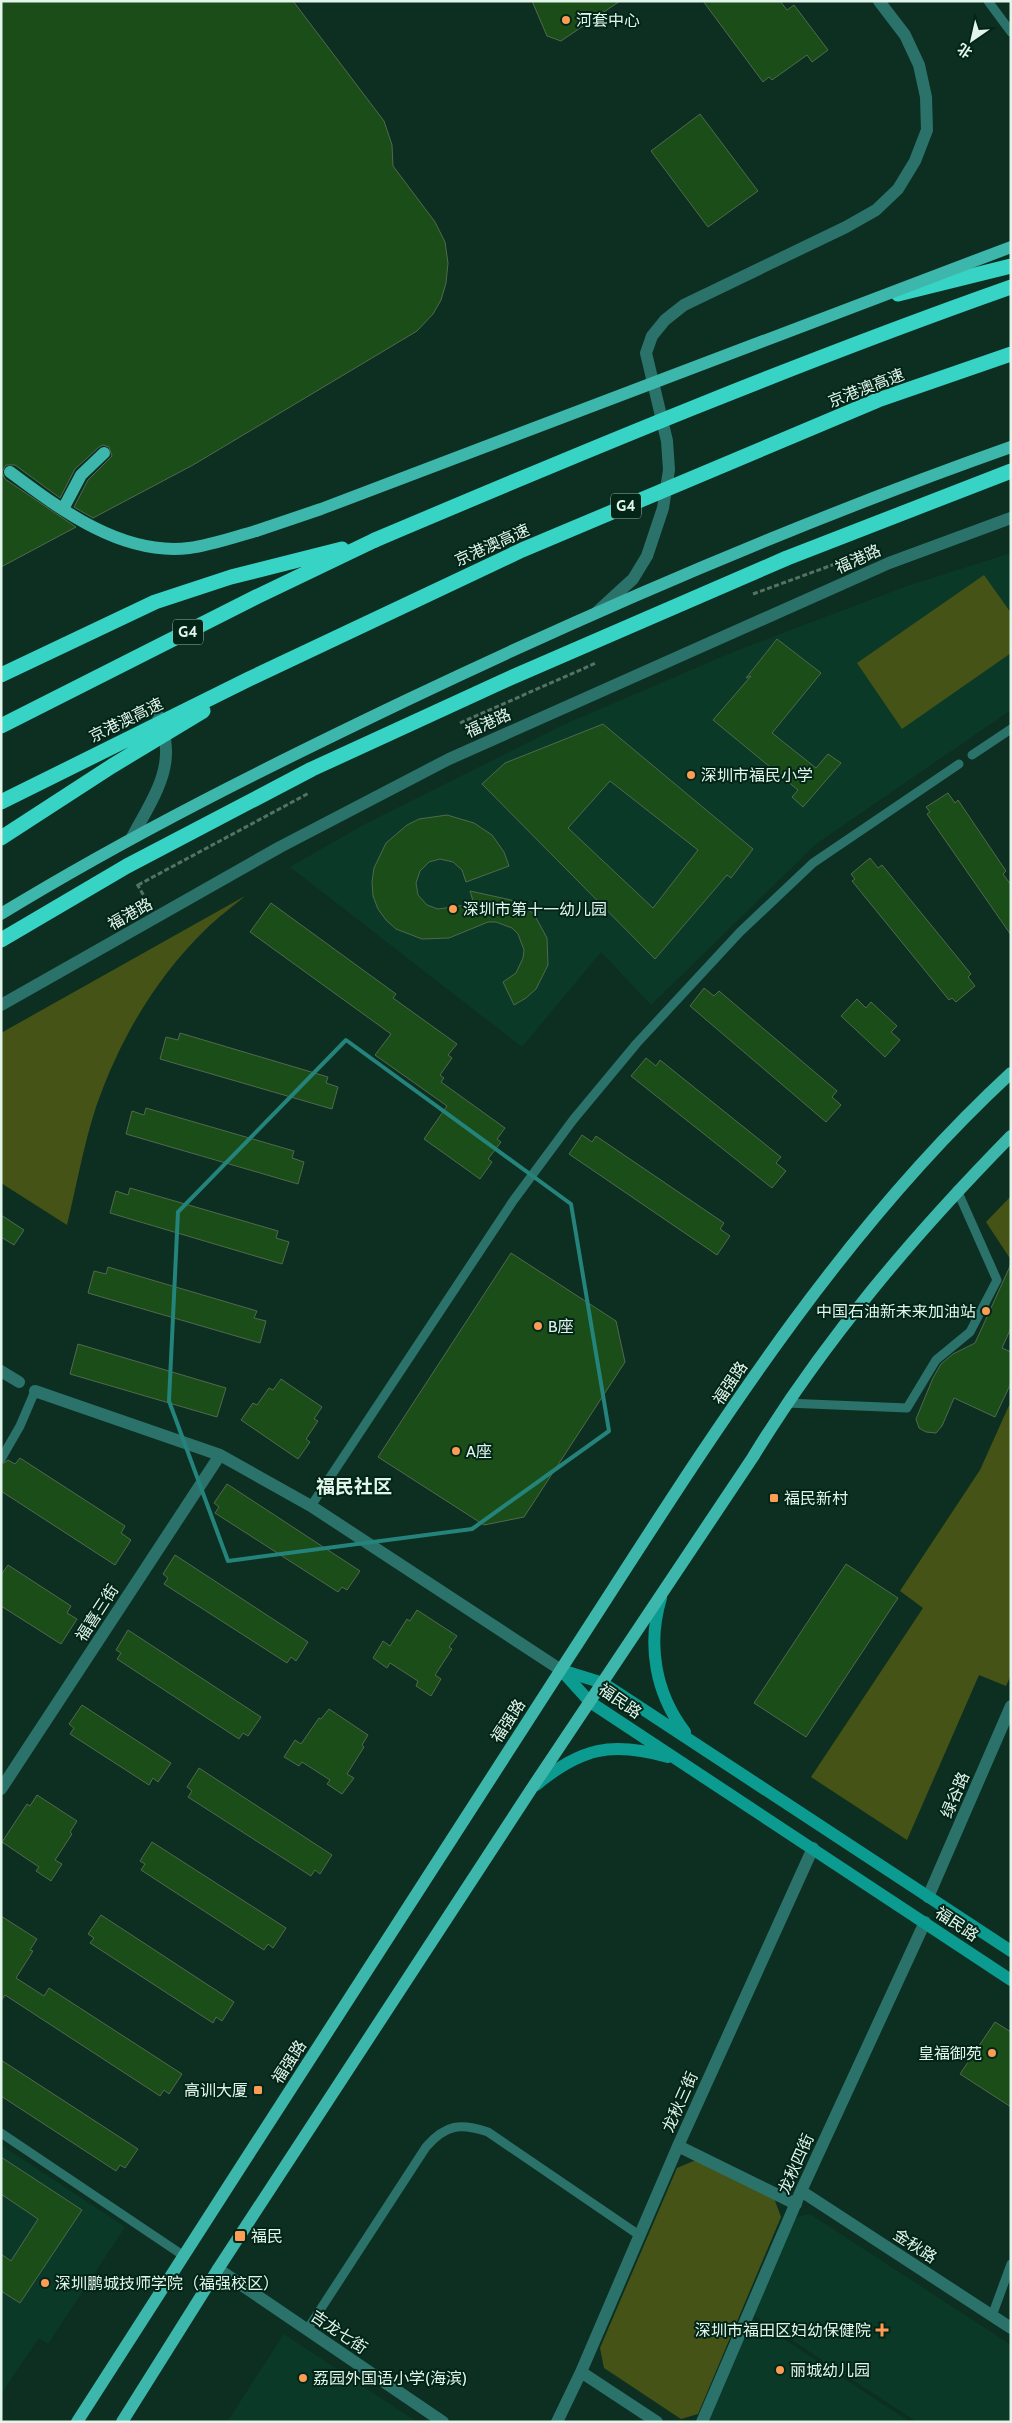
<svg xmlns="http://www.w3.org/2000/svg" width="1012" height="2423" font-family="Cabin,'Noto Sans SC',sans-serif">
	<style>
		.built { fill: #0b3928 }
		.green { fill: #465316 }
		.building { fill: #1b4d18; stroke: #52684f; fill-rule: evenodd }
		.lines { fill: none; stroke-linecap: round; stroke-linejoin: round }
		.path { stroke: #547265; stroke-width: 3; stroke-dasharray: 5 2.5; stroke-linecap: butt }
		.service { stroke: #2b726a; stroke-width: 9 }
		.minor { stroke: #2b726a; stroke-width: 12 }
		.tertiary { stroke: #2b726a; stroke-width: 12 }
		.secondary { stroke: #0c9b90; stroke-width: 12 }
		.primary { stroke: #3db7ab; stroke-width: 12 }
		.motorway { stroke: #37d3c5; stroke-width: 15 }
		.primary-bridge { stroke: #3db7ab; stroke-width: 12 }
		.motorway-bridge { stroke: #37d3c5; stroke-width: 15 }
		.marked { fill: none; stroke: #24837a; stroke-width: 4; stroke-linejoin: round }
		.poi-dot { fill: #fc9d53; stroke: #022518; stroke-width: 2 }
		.labels { text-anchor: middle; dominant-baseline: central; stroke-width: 4; stroke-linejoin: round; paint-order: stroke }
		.shield { fill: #022518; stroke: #9fb7ac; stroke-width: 1 }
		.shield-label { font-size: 15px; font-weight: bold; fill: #e2f5eb }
		.poi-label { font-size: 16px; fill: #e2f5eb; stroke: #022518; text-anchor: start }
		.street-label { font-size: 16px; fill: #e2f5eb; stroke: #022518 }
		.quarter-label { font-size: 19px; font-weight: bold; fill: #e2f5eb; stroke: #022518 }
	</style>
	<rect width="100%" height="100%" fill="#0c2f21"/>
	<path class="built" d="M1011,553V710L816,844L651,1005L601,952L522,1047L290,867L365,824L563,725L733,652L907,586Z
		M1,2145L125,2227L48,2344L39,2338L1,2394Z
		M810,2214L1011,2345V2422H917L752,2314L794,2218Z
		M752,2318L910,2422H708Z
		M284,2334L417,2422H227Z"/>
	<path class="green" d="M984,575L1011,613V653L902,729L857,663Z
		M245,896C232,907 217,918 205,930C154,980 119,1041 96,1107C84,1143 76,1188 67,1225L1,1183V1033Z
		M1011,1196V1260L986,1222Z
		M1011,1401V1675L1006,1686L979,1675L907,1840L811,1777L923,1608L900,1591L980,1470Z
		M696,2160L774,2198L781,2217L698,2414L681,2419L604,2368L600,2348L677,2168Z"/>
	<path class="building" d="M1,1H293L384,121L392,145L393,166L435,222L445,242L448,263L446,283L441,300L433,314L417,331L193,465L93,518L74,507L88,480L112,456L109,447L103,445L99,447L75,469L60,498L15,465H6L2,472L5,479L76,527L1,567Z
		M532,1H620L561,41L547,36Z
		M703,1H780L787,10L794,5L828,50L812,62L807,55L772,80L769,77L763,82Z
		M700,114L758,191L708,227L651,151Z
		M777,639L821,673L772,733L816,768L828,754L841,763L803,807L792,797L798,790L713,720L751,676L746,678Z
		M603,724L753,849L731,878L727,875L655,959L482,784L505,763ZM610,781L698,850L653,908L568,828Z
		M948,793L955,803L958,800L1006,871L1003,874L1011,885V935L927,814L930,812L926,807Z
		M447,815L474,823L492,835L504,852L509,866L466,882L462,870L453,862L440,859L429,862L420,871L416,883L418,895L427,905L438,909L474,904L470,891L511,900L523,906L534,914L547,938L548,965L536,989L526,998L514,1005L503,982L516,973L523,958L524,950L518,934L512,928L496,922H488L449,938L422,939L396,929L386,920L378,909L373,896L372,882L374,868L386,843L407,825L419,819Z
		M870,858L878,868L882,865L971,974L968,977L975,986L956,1002L952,998L949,1000L852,881L855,879L851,874Z
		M271,903L396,994L393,998L457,1044L448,1055L452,1058L440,1075L444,1078L441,1082L505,1128L497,1139L501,1142L488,1159L492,1162L480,1179L424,1139L447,1106L375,1055L391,1034L250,932Z
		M704,988L714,996L719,991L837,1091L832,1097L841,1105L826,1122L690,1006Z
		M857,999L866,1008L871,1002L897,1026L891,1032L900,1040L885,1057L841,1016Z
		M180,1033L328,1077L326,1083L338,1087L332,1109L160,1059L166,1037L178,1040Z
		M646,1058L656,1066L660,1060L781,1157L776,1163L786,1171L772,1188L631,1076Z
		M146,1108L294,1151L292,1158L304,1162L298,1184L126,1134L132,1111L144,1115Z
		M582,1135L592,1142L596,1136L724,1223L720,1229L730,1236L717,1255L569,1154Z
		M130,1188L278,1231L276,1238L289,1242L282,1264L110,1213L116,1191L128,1195Z
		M1,1215L24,1230L14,1245L1,1237Z
		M511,1253L616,1321L625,1362L524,1517L484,1525L378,1457Z
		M1011,1264V1328L1002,1348L1011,1352V1383L995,1417L954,1398L942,1426L936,1433L926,1432L919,1428L916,1419L933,1378L941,1364L953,1354L975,1343Z
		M108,1267L257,1311L254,1318L266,1321L260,1343L88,1293L94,1271L106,1274Z
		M78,1344L226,1388L217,1417L70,1374Z
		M281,1379L322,1407L314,1419L318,1421L306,1439L310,1442L298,1459L241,1420L253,1403L257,1405L269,1388L273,1390Z
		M20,1458L125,1526L121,1533L131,1540L115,1565L1,1491V1465L8,1460L15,1464Z
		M227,1484L360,1571L347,1590L342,1587L338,1592L215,1513L219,1507L214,1503Z
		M175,1555L308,1642L296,1661L291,1657L287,1663L164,1584L168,1578L163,1574Z
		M846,1564L898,1598L806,1737L754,1703Z
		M8,1565L71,1606L67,1613L77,1619L61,1644L1,1606V1575Z
		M417,1610L457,1636L449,1647L452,1649L435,1675L441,1679L431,1696L416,1686L418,1681L390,1663L387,1668L373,1658L383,1641L390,1646L407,1619L410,1621Z
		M128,1630L261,1717L248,1736L243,1733L239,1739L117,1659L121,1653L116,1650Z
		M82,1705L171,1763L158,1782L153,1778L149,1785L70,1734L74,1728L69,1724Z
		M329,1709L368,1735L362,1745L364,1747L347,1774L354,1778L342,1794L327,1784L330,1780L302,1762L299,1766L284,1757L295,1740L301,1744L319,1718L321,1719Z
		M199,1768L332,1855L320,1874L315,1870L311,1876L188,1797L192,1791L187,1787Z
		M37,1795L77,1821L70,1832L72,1834L55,1860L62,1864L51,1881L36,1871L39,1867L2,1842L27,1804L30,1806Z
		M152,1842L286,1928L273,1948L268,1944L264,1950L141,1870L145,1864L140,1861Z
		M101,1915L234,2002L222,2021L216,2017L213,2023L90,1943L94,1938L88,1934Z
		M1,1916L37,1939L30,1950L33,1951L16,1978L44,1996L49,1988L182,2074L169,2094L164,2090L160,2096L5,1995L1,2001Z
		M995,2022L1011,2032V2107L960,2074Z
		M1,2060L138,2149L125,2168L120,2165L116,2171L1,2096Z
		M1,2157L82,2210L20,2303L1,2291V2254L11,2261L38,2219L1,2194Z"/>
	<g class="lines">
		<path class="path" d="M753,594L835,564L839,568
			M460,723L596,663
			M137,884L148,903
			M138,885L309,793"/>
		<path class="service" d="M988,1L1011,32
			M972,755L1011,729
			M786,1403L907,1408L936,1360L970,1332L997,1280L957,1190
			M1,1459L20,1426L35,1391
			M311,1506L513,1201L573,1120L637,1043L740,932L813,863L959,764
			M1,2133L184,2256
			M992,2316L1011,2264
			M307,2330L426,2147C446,2124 460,2123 488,2132L639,2235"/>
		<path class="minor" d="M1,1005L280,847L449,759L889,563L1011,518
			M1,1371L19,1382
			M35,1391L220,1455L311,1506L561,1670
			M1,1789L220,1455
			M928,1897L1011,1706
			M678,2146L796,2204
			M801,2191L1011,2328
			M218,2269L443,2422
			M581,2372L678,2146L813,1848
			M557,2422L581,2372L657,2422
			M702,2422L801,2191L925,1922"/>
		<path class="tertiary" d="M597,612L633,579L647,556L663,508L669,470L667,441L646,353L652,336L665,320L684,305L846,227L876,210L898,189L915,161L927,130L926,97L919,65L905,35L879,1
			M131,839C144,814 166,783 166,753C167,737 159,719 154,704"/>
		<path class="secondary" d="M661,1598C647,1644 655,1693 685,1732
			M561,1670L590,1702L1011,1980
			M561,1670L603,1683L1011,1951
			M536,1785C581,1748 611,1741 668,1757"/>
		<path class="primary" d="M10,472C61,510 122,556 189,548C212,545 234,537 256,531
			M63,509L81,475L104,453
			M1,914C132,834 269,766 407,700C604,606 805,520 1011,447
			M77,2422C241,2167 404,1911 569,1657C702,1452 830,1240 1011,1073
			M122,2422L218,2269L532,1788L753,1457C825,1339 914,1235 1011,1136"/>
		<path class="motorway" d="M898,294L1011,266
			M1,675L155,602L231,577L342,549
			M1,726L256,597L375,540
			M1,940L127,866L312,769L508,679L787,558L1011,471"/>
		<path class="primary-bridge" d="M256,531L321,509L1011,247"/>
		<path class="motorway-bridge" d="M375,540C585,451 796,363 1011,287
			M1,802L249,679L522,550L878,400L1011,354
			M1,838L112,766L203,711"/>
	</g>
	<path class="marked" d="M346,1040L571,1204L609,1431L472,1529L228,1561L169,1401L178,1212Z"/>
	<g class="poi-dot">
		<circle cx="566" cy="20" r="5"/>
		<circle cx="691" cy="775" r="5"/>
		<circle cx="453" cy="909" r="5"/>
		<circle cx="986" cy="1311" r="5"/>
		<circle cx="538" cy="1326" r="5"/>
		<circle cx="456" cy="1451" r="5"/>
		<rect x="769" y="1493" width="10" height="10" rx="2.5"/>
		<circle cx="992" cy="2053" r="5"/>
		<rect x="253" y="2085" width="10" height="10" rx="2.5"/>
		<rect x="234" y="2230" width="12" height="12" rx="2.5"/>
		<circle cx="45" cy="2283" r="5"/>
		<path d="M879.5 2322.5h5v5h5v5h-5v5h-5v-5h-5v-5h5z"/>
		<circle cx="780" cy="2370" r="5"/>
		<circle cx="303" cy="2378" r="5"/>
	</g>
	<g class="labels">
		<g class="shield">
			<rect x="611" y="493.5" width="30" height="25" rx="4"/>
			<rect x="173" y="619.5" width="30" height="25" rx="4"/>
		</g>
		<g class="shield-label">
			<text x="626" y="506">G4</text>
			<text x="188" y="632">G4</text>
		</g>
		<g class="poi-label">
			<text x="576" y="20">河套中心</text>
			<text x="701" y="775">深圳市福民小学</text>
			<text x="463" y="909">深圳市第十一幼儿园</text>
			<text x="976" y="1311" text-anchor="end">中国石油新未来加油站</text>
			<text x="548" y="1326">B座</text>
			<text x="466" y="1451">A座</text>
			<text x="784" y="1498">福民新村</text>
			<text x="982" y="2053" text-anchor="end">皇福御苑</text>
			<text x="248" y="2090" text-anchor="end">高训大厦</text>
			<text x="251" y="2236">福民</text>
			<text x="55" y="2283">深圳鹏城技师学院（福强校区）</text>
			<text x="871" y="2330" text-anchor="end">深圳市福田区妇幼保健院</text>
			<text x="790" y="2370">丽城幼儿园</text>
			<text x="313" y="2378">荔园外国语小学(海滨)</text>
		</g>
		<g class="street-label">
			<text transform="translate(866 388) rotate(-21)">京港澳高速</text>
			<text transform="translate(492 545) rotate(-24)">京港澳高速</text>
			<text transform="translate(858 559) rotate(-24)">福港路</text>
			<text transform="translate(126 720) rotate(-26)">京港澳高速</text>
			<text transform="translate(488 723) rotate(-24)">福港路</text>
			<text transform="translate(130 914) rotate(-29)">福港路</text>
			<text transform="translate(730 1383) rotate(-56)">福强路</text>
			<text transform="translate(97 1613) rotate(-57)">福喜三街</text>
			<text transform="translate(620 1701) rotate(35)">福民路</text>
			<text transform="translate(508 1721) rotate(-57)">福强路</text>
			<text transform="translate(955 1795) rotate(-67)">绿谷路</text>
			<text transform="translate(957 1924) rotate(34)">福民路</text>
			<text transform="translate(289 2062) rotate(-57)">福强路</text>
			<text transform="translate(680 2102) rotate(-66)">龙秋三街</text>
			<text transform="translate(796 2164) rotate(-66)">龙秋四街</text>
			<text transform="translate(915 2246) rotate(33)">金秋路</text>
			<text transform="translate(339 2332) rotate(34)">吉龙七街</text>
		</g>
		<g class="quarter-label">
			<text x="354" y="1486">福民社区</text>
		</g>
	</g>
	<rect width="1012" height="2423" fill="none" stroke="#e2f5eb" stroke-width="5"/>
	<g transform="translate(972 40) rotate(214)" stroke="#022518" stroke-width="4" paint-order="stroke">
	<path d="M0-4L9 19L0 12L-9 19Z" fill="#e2f5eb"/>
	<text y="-8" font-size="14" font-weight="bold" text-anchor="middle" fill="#e2f5eb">北</text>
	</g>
</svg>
